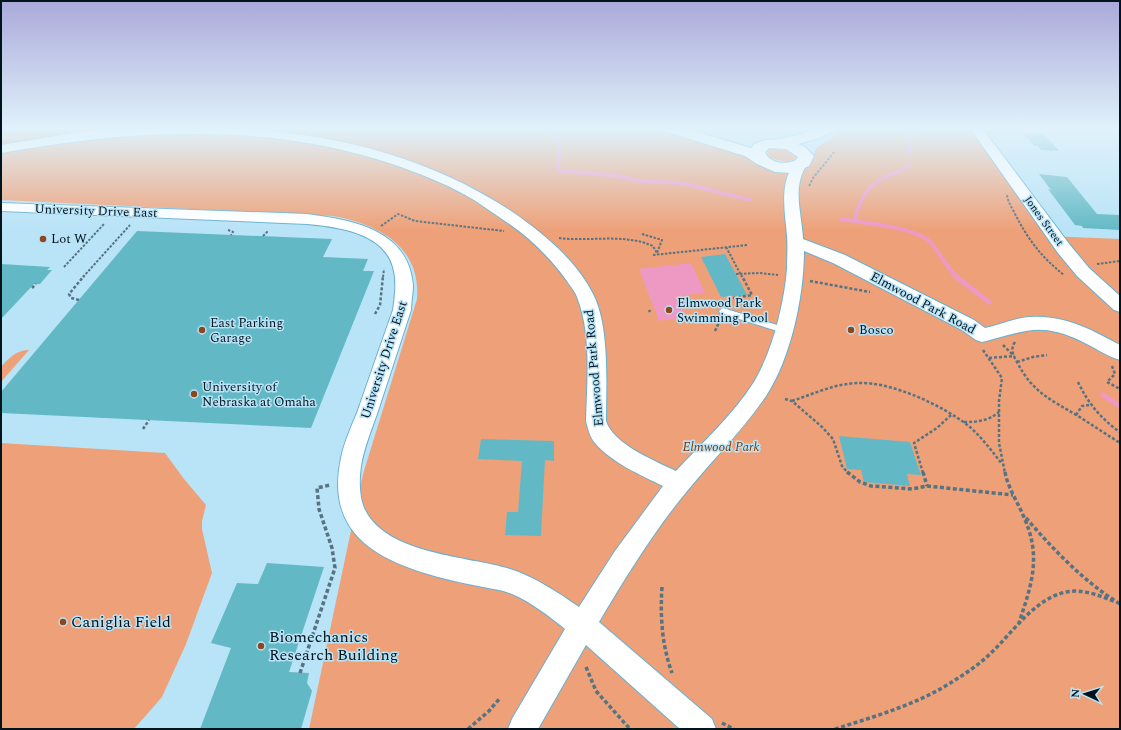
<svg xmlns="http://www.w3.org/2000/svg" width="1121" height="730" font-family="Spectral,serif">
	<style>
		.green { fill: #eea179 }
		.water { fill: #ed99c4 }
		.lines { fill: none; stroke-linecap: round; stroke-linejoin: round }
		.stream-far1 { stroke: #ed99c4; stroke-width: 4 }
		.stream { stroke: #ed99c4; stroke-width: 5 }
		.building { fill: #62b9c5 }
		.lane-casing { stroke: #67b0cf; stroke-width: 2 }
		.street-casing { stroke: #67b0cf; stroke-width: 2 }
		.secondary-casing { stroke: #67b0cf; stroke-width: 2 }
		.path-far2 { stroke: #557381; stroke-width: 2; stroke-dasharray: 2.5 1.5; stroke-linecap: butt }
		.path-far1 { stroke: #557381; stroke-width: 2.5; stroke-dasharray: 3 2; stroke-linecap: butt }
		.path { stroke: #557381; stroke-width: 3.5; stroke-dasharray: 4 2.5; stroke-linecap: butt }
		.lane { fill: #fff; fill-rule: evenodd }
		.street { fill: #fff; fill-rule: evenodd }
		.secondary { fill: #fff; fill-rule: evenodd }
		.poi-dot { fill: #8d471f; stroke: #b9e3f7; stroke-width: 1.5 }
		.labels { text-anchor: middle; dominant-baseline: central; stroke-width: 3; stroke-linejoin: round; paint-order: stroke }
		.far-street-label { font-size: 11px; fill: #00141d; stroke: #b9e3f7 }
		.street-label { font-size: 13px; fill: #00141d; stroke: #b9e3f7 }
		.poi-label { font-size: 13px; fill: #00141d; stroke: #b9e3f7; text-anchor: start }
		.park-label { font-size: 13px; font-style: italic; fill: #7e3603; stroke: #b9e3f7 }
		.near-poi-label { font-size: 16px; fill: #00141d; stroke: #b9e3f7; text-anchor: start }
	</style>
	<rect width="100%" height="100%" fill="#b9e3f7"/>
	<path class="green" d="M1,128H656L730,149L762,164L803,168L812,163L816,148L834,137L833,135L838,128H991L993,133L981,141L1047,236L1120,239V729H309L363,474L417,299C421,246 378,224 333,216L1,200Z
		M775,147C783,148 792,148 796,156L795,159L786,162L770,158L767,152L768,150Z
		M29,350L1,382V367C9,358 16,350 29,350Z
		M1,443L165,453L184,479L206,505L202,521V529L212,573L186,644L162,697L134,729H1Z"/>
	<path class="water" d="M691,263L705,293L677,296L686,317L659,321L639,269Z"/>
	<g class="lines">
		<path class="stream-far1" d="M546,128C560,146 563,145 557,168L560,171L618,176L639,181L682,183L750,200
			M910,154V139L915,128
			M841,219C863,223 915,227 930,242C940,253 946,267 957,277
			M854,222C858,204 867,185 885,177C894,173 902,172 910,165"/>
		<path class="stream" d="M955,276L989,302
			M1103,395L1120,406"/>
	</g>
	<path class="building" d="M1023,133L1044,134L1059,151L1041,150L1038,146H1034Z
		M1039,174L1067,177L1097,214L1120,215V230L1083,228L1082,226L1075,225L1048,189L1051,190Z
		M137,231L332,239L323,257L368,259L363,271H374L311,428L1,413V392Z
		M725,254L736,274L747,295L721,297L701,257Z
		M1,264L50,267L47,270H52L40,284H34L1,319Z
		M839,436L910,442L921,475L907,474L910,486L864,482L861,470L847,469Z
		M481,439L554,441V461L545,460L541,536L505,535L507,512H518L522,461L478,459Z
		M267,563L324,567L289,672L309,673L307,683L312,691L301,729H200L231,648L211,643L237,583L258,584Z"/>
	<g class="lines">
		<g class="lane-casing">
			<path id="lane" d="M723,308L787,328L788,330L784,333L720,313L719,311Z"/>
		</g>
		<g class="street-casing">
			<path id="street" d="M119,128C257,122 393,133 511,211C542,232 576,260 593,294C610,327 606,385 606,421C613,444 655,461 676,471C702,443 733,415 754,382C772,352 784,305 787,269C787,258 788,247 787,236C785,211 779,186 794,163L799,162L804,163L806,166C792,189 802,214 803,239L845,255L974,320L985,328C1000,325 1014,318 1030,317C1062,314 1093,330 1120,345V360C1106,356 1094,347 1081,341C1038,321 1024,332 982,342L976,340L962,330L833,263L804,251C804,296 791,358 766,396C740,434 707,465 679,501C649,539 624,580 599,622L712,719L716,729H680L586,645L538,729H508L512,719L565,629C549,616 531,602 512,594C503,590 492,589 483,587C468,584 453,581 438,577C376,560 325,533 341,458C344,443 351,427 357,413C369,378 381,344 393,310C395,296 397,281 393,267C383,232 337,227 307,224L1,211V203L307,214C352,220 409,229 413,286C413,293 411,302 411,310C400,344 389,377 378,411C372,429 364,447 361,466C359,480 359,497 365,510C388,555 468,556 510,569C535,577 557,592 579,607L615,551L663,486C641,475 612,463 595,443C590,437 588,429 586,421C587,381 592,335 577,297C575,291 570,286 567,281C549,256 528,236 502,219C492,212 483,206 474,200C451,186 426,176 401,167C272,121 133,129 1,153V145L74,133Z
				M970,128H982L1070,245L1089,268L1120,296V312L1114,310L1077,276L1058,253Z"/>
		</g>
		<g class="secondary-casing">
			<path id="secondary" d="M662,128H684L751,148L754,144L765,140L780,139L802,134L815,128H834C828,137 809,141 798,144L805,147L814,156L809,166L792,173L775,172L757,164L745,156L664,131ZM769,148L786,149L798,157L796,160C786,165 770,164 765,152Z"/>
		</g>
		<path class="path-far2" d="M647,128L655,130
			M809,186L813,178L835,151
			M1007,195C1008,202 1011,206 1014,212C1027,238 1041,257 1064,275
			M381,226L398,214L415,221L504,231
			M228,230L233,232L231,235
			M642,234L662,240L657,253
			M263,236L268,231
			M559,238C590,242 624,233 653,246L658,255
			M726,247L742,277
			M653,255L748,245
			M1097,264L1120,261
			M64,267L104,224
			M736,274L759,273L778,275
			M83,277L130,225
			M383,277L384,269"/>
		<path class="path-far1" d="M810,281L870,292
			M32,288L36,284
			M79,300L71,298L69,294L84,276
			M729,301L733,298L752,295L742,276
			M649,310L650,312
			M375,314L380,305L383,276
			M715,331L720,320
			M1015,342C1010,349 1013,355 1017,362C1033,393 1050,399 1078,416C1092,425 1106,434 1120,443
			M1003,345L1014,356
			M983,350L1002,378L999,401V443L1005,473
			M989,358L1014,356
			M1017,362L1033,357L1047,355
			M1112,366L1115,374L1107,382L1120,389
			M1078,382C1088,403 1101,419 1120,432
			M785,399L792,401L822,427L833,439L842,466L848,473
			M792,401C813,394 834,384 857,383C891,381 944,406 970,427C982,438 992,451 1002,464
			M1076,415L1082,406L1090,405
			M964,422C978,422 988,421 999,412
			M143,429L149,420
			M923,473L914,443L937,428L951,415"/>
		<path class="path" d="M847,472L860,482L871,486L912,489L927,486L1013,495
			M923,472L927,486
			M1005,472C1008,488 1017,501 1023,515C1042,556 1032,583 1019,623
			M1026,518C1054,550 1083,581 1120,604
			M662,587C660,617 662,645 672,673
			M586,667L596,691L630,729
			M300,673L335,568L332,548L319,509L317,488L330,485
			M722,723L734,729
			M468,729L489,711L500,698
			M835,729C876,716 919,704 955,680C968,672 981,663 992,652C1015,630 1039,592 1075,591C1089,591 1103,597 1116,602"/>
		<use href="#lane" class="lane"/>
		<use href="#street" class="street"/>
		<use href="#secondary" class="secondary"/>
	</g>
	<linearGradient id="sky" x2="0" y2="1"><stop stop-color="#aaa9da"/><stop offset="0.56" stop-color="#e0f2fb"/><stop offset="1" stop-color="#e0f2fb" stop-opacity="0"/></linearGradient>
	<rect width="1121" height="230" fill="url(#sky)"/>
	<g class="poi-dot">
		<circle cx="43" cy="239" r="4"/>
		<circle cx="669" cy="310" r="4"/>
		<circle cx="202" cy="330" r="4"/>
		<circle cx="851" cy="330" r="4"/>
		<circle cx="194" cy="394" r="4"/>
		<circle cx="63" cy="622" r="4"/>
		<circle cx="261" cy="646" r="4"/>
	</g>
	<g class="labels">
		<g class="far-street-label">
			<text transform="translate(1044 221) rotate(54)">Jones Street</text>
		</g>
		<g class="street-label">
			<text transform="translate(96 211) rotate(2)">University Drive East</text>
			<text transform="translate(923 303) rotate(28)">Elmwood Park Road</text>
			<text transform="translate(384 360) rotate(-72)">University Drive East</text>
			<text transform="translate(594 368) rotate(-95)">Elmwood Park Road</text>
		</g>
		<g class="poi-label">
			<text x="51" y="239">Lot W</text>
			<text x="677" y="303">Elmwood Park<tspan x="677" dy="15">Swimming Pool</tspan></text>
			<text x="210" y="323">East Parking<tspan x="210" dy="15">Garage</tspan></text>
			<text x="859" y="330">Bosco</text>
			<text x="202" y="387">University of<tspan x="202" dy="15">Nebraska at Omaha</tspan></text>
		</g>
		<g class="park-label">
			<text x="721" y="447">Elmwood Park</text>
		</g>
		<g class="near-poi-label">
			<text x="71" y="622">Caniglia Field</text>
			<text x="269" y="637">Biomechanics<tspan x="269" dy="18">Research Building</tspan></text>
		</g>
	</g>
	<rect width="1121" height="730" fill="none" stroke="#00141d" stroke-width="4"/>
	<g transform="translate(1085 694) rotate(274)" stroke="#b9e3f7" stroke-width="3" paint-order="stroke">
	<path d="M0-3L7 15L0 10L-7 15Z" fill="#00141d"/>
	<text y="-6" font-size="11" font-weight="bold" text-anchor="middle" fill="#00141d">N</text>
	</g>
</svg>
